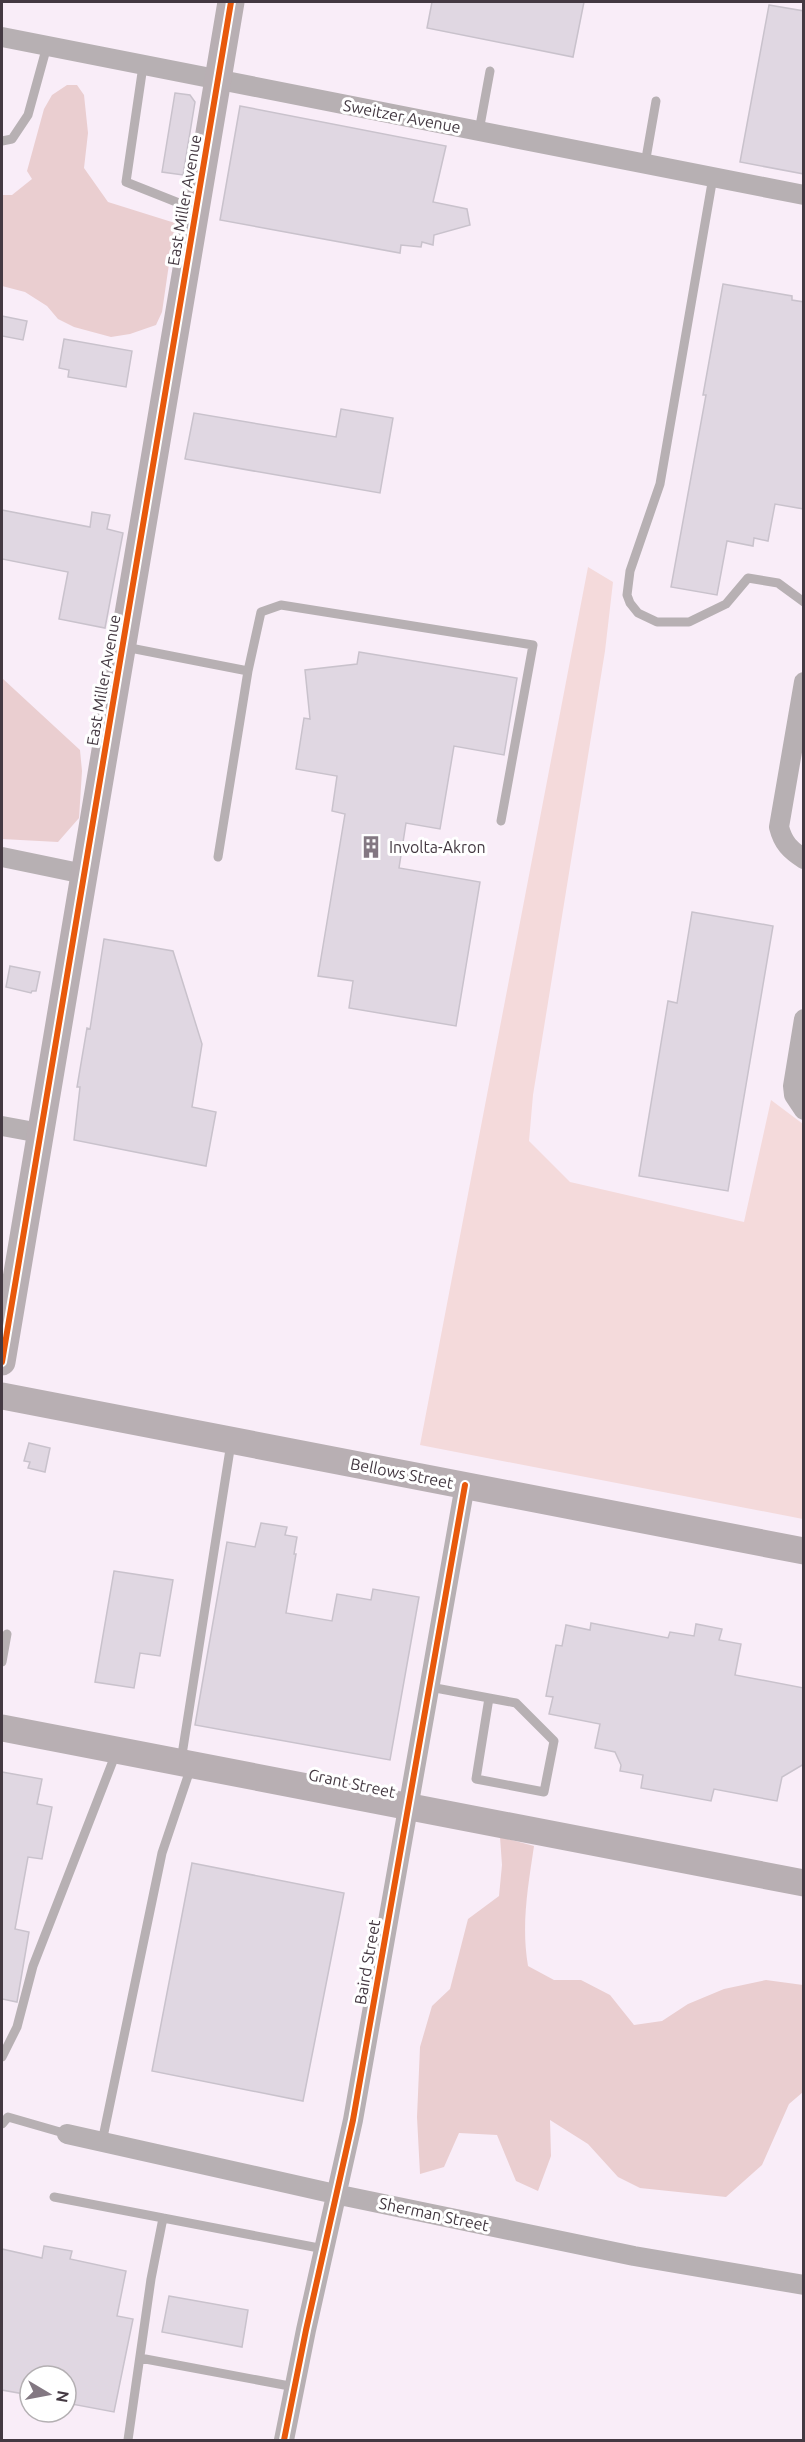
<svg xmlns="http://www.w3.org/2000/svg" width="805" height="2442" font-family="Ubuntu,sans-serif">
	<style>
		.green { fill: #f4dadb }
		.forest { fill: #eaced0 }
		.building { fill: #e0d7e2; stroke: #c9c2cc; stroke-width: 1.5 }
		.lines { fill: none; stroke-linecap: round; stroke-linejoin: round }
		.lane { stroke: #b7b0b3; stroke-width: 9 }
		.street { stroke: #b7b0b3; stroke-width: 20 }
		.secondary { stroke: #b8afb3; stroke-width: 27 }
		.cycleway-casing { stroke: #fff; stroke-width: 10 }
		.cycleway { stroke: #e8590c; stroke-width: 6 }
		.labels { text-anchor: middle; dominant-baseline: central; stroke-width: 6; stroke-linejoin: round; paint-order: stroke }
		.street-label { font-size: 16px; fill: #443942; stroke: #fff }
		.poi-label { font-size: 16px; fill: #443942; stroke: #fff; text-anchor: start }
	</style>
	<rect width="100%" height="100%" fill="#f9edf8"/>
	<path class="green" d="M588,567L613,582L605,651L533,1095L529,1141L570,1182L744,1222L771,1100L803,1124V1519L420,1445Z"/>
	<path class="forest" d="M67,85H77L84,95L88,133L84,168L108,202L175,223L162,312L156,325L130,334L111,337L74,327L58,319L47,306L25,292L2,286V195H12L32,179L27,171L44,109L52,95Z
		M2,678L80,750L82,771L79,818L58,842L2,839Z
		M500,1837L534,1846C528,1887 521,1925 528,1966L554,1980H581L610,1995L634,2025L662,2021L688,2004L724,1989L766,1980L803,1985V2092L789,2104L762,2165L726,2197L640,2188L618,2177L588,2144L550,2120L551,2156L538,2191L516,2181L497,2135L459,2133L444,2167L420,2174L417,2117L420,2047L432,2006L450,1989L468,1919L499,1896L502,1865Z"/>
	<path class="building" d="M432,2H584L573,57L427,28Z
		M769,5L804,11V174L740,162Z
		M175,93L190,95L195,102L183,175L162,172Z
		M240,106L446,146L433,202L467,209L470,225L434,235L433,245L422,242L421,247L401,245L400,253L220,220Z
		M723,284L792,296V300L804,302V509L775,504L768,541L754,538L753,546L727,541L717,595L671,587L706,395H703Z
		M2,316L27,321L23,340L2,336Z
		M64,339L132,351L126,387L68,377L69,370L59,368Z
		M341,409L393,418L380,493L185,459L194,413L336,437Z
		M2,510L90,527L92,512L110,515L107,529L123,533L105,628L59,619L68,572L2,559Z
		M359,652L517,678L504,755L454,746L440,829L406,823L399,868L480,882L456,1026L349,1008L353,981L318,976L345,814L332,811L337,776L296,769L304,718L310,719L305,670L357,664Z
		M692,912L773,926L728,1191L639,1176L668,1001L677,1003Z
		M104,939L173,951L202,1044L192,1107L216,1112L206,1166L74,1140L80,1087H77L87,1028L90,1029Z
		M10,966L40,972L36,991H32L31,993L6,987Z
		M29,1443L50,1448L45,1472L28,1468L30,1462L24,1461Z
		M261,1523L287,1527L285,1535L297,1537L294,1554H296L286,1613L332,1621L337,1594L371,1600L373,1589L419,1597L390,1760L195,1725L227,1542L255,1547Z
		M114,1571L173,1580L160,1656L140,1653L134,1688L95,1682Z
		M591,1623L668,1638L670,1632L694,1636L696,1624L722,1629L719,1640L741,1644L735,1675L804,1688V1764L782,1777L777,1801L714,1789L711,1801L641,1788L643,1775L620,1771L621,1765L615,1752L595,1748L600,1724L549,1714L553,1697L546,1696L556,1645L562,1646L566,1625L590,1630Z
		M2,1772L42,1779L37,1804L52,1807L42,1859L28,1857L15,1929L29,1932L17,2002L2,1999Z
		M192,1863L344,1893L303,2101L152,2071Z
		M44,2246L72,2251L70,2259L126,2271L117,2316L133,2319L114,2412L66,2403V2376H30V2395L2,2390V2249L42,2258Z
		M169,2296L248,2310L242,2347L162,2332Z"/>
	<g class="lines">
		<path class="lane" d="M143,66L126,182L194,209
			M479,131L490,71
			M2,141L12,139L28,115L47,46
			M645,164L656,101
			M713,177L660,484L630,571L627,595L630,603L638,613L657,622H689L726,604L748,578L778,583L804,602
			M125,647L248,671L261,612L281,605L533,645L501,821
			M218,857L248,671
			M2,1662L7,1634
			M430,1687L516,1703L554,1741L544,1792L476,1779L489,1698
			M181,1761L231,1443
			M2,2057L17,2027L33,1966L116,1753
			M2,2124L8,2117L67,2134
			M102,2142L162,1853L191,1767
			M54,2197L324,2249
			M140,2358L295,2387
			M128,2440L151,2279L163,2218"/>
		<path class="street" d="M2,37L804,195
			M804,682L779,827C783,843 790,850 804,859
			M2,857L84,874
			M804,1019L793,1086L794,1095L804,1110
			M2,1126L40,1133
			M67,2134L335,2194L634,2256L804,2285
			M284,2440L306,2330L353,2120L465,1485"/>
		<path class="secondary" d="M2,1362L231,2
			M2,1396L804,1551
			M2,1728L804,1883"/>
		<g class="cycleway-casing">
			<path id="cycleway" d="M2,1362L231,2
				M284,2440L306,2330L353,2120L465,1485"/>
		</g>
		<use href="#cycleway" class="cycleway"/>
	</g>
	<defs>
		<g id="building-bare" transform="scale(1.8)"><path d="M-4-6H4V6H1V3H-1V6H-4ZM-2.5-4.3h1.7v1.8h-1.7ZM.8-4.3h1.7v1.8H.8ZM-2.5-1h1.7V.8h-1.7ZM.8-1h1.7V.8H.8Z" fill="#837882" stroke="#fff" stroke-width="2.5" paint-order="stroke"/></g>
	</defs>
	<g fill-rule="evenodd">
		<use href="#building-bare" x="371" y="847"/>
	</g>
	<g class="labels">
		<g class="street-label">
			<text transform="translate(402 116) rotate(11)">Sweitzer Avenue</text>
			<text transform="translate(184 200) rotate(-80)">East Miller Avenue</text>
			<text transform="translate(103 680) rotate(-80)">East Miller Avenue</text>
			<text transform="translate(402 1473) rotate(11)">Bellows Street</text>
			<text transform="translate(352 1783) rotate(12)">Grant Street</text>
			<text transform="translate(367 1962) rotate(-80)">Baird Street</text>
			<text transform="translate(434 2214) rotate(12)">Sherman Street</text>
		</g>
		<g class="poi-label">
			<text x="389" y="847">Involta-Akron</text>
		</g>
	</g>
	<rect width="805" height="2442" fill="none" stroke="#443942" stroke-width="6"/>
	<g transform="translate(48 2394) rotate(100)"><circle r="28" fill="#ffffff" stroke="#b4b0b3" stroke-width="1.5"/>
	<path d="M0-4.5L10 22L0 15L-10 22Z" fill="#837882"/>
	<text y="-9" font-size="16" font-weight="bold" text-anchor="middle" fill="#443942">N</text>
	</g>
</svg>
